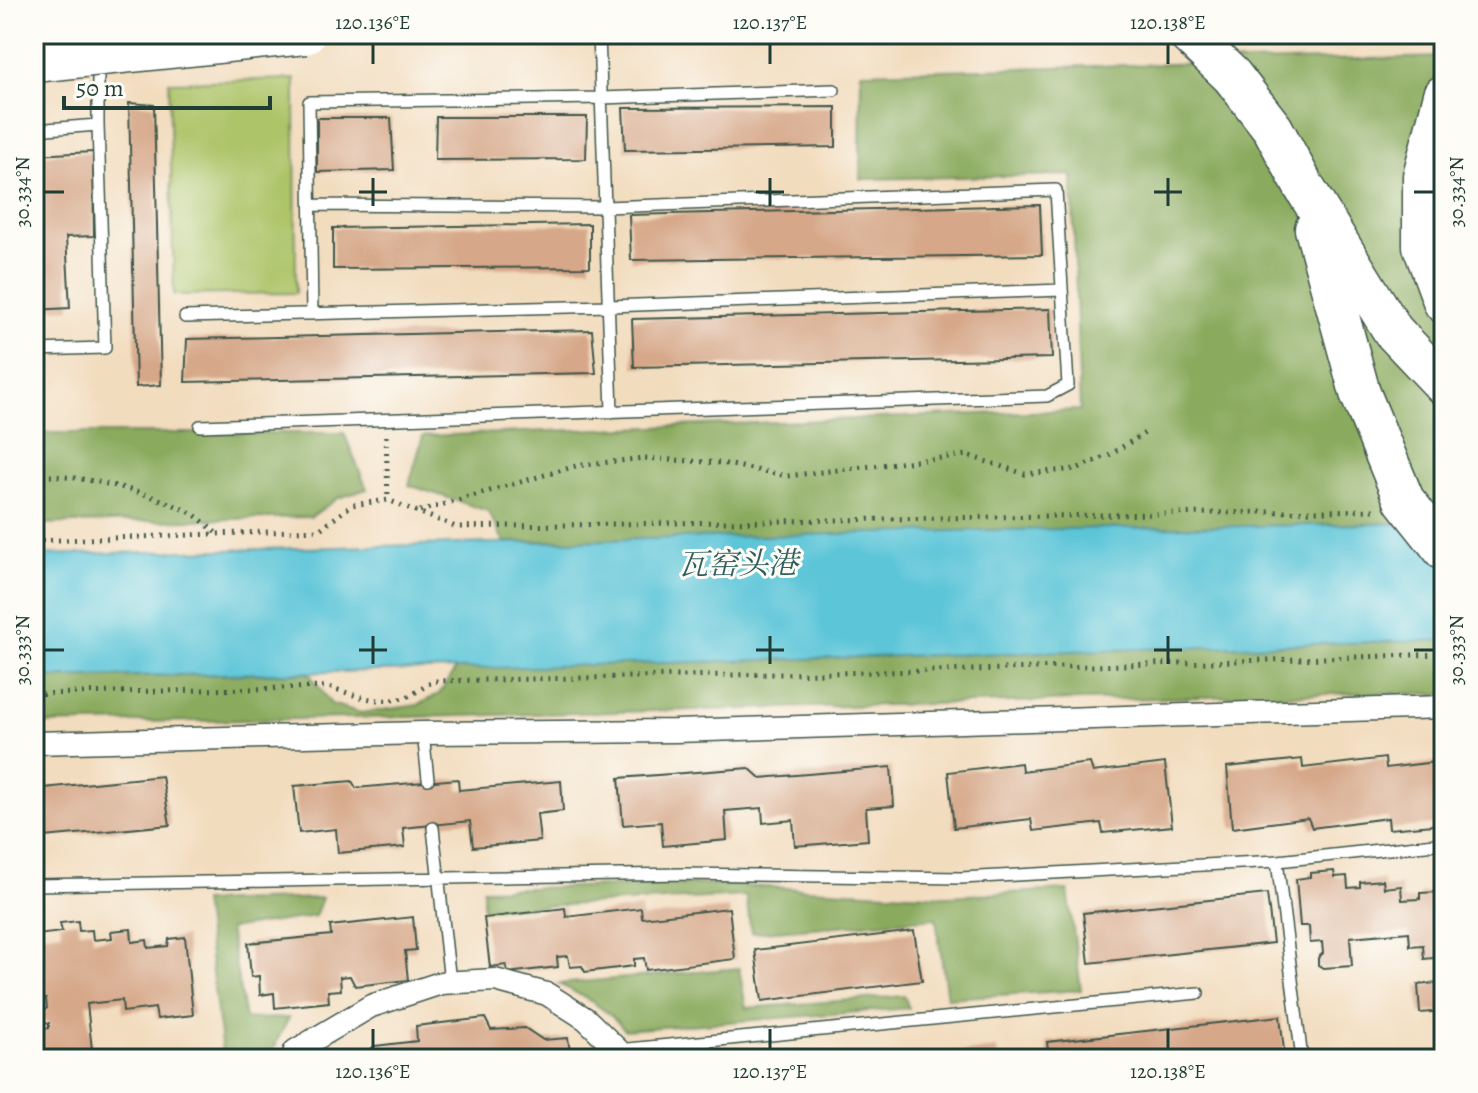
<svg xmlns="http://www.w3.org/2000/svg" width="1478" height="1093" font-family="Alegreya,'Noto Serif SC',serif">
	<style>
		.green { fill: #adc469; stroke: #66804e; stroke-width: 2 }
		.forest { fill: #8aaa5d; stroke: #547448; stroke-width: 2 }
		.water { fill: #5cc5d8; stroke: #3e8186; stroke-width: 2 }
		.building { fill: #d6a788 }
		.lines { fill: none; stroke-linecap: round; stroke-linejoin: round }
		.lane-casing { stroke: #3f5549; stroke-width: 14 }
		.street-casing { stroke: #3f5549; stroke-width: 25 }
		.highway-casing { stroke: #3f5549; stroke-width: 43 }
		.path { stroke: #3f5549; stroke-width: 5; stroke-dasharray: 2 6; stroke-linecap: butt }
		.lane { stroke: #fff; stroke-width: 11 }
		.street { stroke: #fff; stroke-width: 22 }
		.highway { stroke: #fff; stroke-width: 40 }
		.highway-bridge-casing { stroke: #3f5549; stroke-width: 43; stroke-linecap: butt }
		.highway-bridge { stroke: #fff; stroke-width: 40 }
		.ticks { fill: none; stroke: #1f3d34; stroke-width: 3 }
		.labels { text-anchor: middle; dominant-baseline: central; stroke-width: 6; stroke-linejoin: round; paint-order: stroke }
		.water-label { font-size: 30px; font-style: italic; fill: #2e5f5d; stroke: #fdfcf7 }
		.neatline { fill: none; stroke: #1f3d34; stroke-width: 3 }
		.ticks-label { font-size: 20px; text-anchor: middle; fill: #1f3d34 }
	</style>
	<rect width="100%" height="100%" fill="#fdfcf7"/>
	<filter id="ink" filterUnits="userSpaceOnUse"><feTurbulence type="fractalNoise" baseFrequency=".0125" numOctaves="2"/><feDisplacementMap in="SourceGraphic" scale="16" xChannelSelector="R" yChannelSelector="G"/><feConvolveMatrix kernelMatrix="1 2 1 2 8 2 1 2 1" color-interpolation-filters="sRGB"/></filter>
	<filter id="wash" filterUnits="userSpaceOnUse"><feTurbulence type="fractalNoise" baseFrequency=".006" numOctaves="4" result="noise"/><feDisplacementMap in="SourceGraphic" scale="32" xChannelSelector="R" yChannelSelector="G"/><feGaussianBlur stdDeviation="1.8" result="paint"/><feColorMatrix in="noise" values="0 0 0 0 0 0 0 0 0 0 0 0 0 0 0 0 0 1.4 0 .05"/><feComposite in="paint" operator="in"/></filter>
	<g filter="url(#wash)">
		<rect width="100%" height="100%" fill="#f2dcbe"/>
		<path class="green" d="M295,79L296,293L174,295L169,82Z"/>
		<path class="forest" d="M1444,57V522L504,542L488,511L409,485L423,436L1080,410L1072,175L860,179L861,72Z
			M344,433L367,489L338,498L311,517L34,524V433Z
			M1444,640V694L1362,693L458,716L34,724V678L309,673L331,704L361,713L418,705L439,694L456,669Z
			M705,884L948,896L1068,890L1081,990L947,998L936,918L751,933L746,896L483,909V889Z
			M322,898L315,916L229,929L245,1019L289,1018L267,1059H223L203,902Z
			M739,968L746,1008L904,996L909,1008L625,1030C606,1008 585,997 559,984Z"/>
		<path class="water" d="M1444,523V640L425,670L34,678V555L989,530Z"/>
		<g id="blocks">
			<path class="building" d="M129,103L154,105L161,385L136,387Z
				M836,107V147L625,150L623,108Z
				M436,117H587L586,159L435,160Z
				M317,118H391L394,170L317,172Z
				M93,152L94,236L66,237L70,308L34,310V155Z
				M1040,205L1042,255L631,260L629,215Z
				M590,224V267L333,269V228Z
				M1050,309L1052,358L634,367L632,319Z
				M592,330L596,373L185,382L187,339Z
				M1385,758L1386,768L1444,761V824L1389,829L1388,818L1312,828L1308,818L1232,828L1227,767L1302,759L1303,768Z
				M1021,763L1022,771L1090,763L1093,772L1165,763L1172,826L1103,833L1101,823L1033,831L1031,819L954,828L948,772Z
				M891,767L894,806L866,808L868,840L795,846L793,820L763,823L762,808L725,811L727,840L663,846L661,822L623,825L619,778L749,768L760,778Z
				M162,776L170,825L34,838V789Z
				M458,779L459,790L561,781L563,811L537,814L540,841L473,847L470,821L403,828L405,847L338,853L336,829L299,833L294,786L352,781L356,788Z
				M1334,871L1335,877L1347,876L1348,888L1360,887V882L1383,880L1384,888L1401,886L1402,900L1420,899V893L1439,892V897H1444V957L1424,959L1423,945L1410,946L1409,932L1350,937L1352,966L1323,968L1318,965V958L1323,953L1322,942L1310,943L1309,926H1300L1296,879L1310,877V873Z
				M1267,894L1273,943L1089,963L1083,913Z
				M565,908L566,917L641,908L642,918L729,908L735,959L646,970L644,958L634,959V966L585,972L582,966L570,967L568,956L557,957L558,967L507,973L506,965L490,967L484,918Z
				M413,917L416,950L405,951L408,980L355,986L350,976L340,977L341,990L328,991L329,1002L275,1008L274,993L260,995L259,976L251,977L248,943L331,935L330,926Z
				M78,921L79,931L92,930L93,940L112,938L111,931L131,929L132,942L147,940L148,948L168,946L169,939L185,937L193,1015L157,1019L155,1008L123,1012L122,1000L87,1004L93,1059H37L34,1030L49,1028V1023L42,1021L41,1013L47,1008L46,999L34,1000V924L37,935L62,932L60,923Z
				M914,931L922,981L762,1001L755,950Z
				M1444,982V1011L1420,1013L1418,985Z
				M1280,1016L1285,1059H1049L1047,1042Z
				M485,1018L491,1030L525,1028L543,1040L568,1038L571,1059H356L375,1046L417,1041L416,1026Z
				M997,1049L998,1059H917V1057Z"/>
		</g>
	</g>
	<g filter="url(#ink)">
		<use href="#blocks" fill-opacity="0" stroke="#3f5549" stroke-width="2"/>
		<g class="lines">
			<g class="lane-casing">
				<path id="lane" d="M599,34L612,412
					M34,130L98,125V34
					M312,314L309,102L601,98L834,90
					M185,317L609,306L1062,290
					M34,350L105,348L98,125
					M200,426L1047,396L1068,385L1056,190L605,207L311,205
					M423,733L428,779
					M433,828L450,982
					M1277,861L1302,1059
					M34,885L683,874L961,878L1278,861L1444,843
					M618,1050L1198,993"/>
			</g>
			<g class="street-casing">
				<path id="street" d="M34,743L423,733L675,731L1444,707
					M292,1059L295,1051L371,1006L441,983L495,980L547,994L586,1019L618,1050L622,1059"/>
			</g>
			<g class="highway-casing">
				<path id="highway" d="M1188,34L1232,76L1273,129L1304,187L1393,331L1444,385
					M1444,95L1423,176V246L1444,303
					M1315,229L1360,393L1404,500L1444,550"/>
			</g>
			<path class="path" d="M386,436L388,500
				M34,477C73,471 156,494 191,513C200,518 208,526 216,533
				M420,511L576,466L644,458L721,463L787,476L966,455L1025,474L1076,469L1109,455L1148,431
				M34,541L319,530L352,505L388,500L456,527L1374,510
				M34,694L329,687C352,694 375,704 399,699C411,697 423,687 434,681L975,670L1444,654"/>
			<use href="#lane" class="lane"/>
			<use href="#street" class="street"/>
			<use href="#highway" class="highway"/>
			<g class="highway-bridge-casing">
				<path id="highway-bridge" d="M34,62L305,34"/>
			</g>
			<use href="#highway-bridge" class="highway-bridge"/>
		</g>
	</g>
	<path class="ticks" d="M373,44V64M770,44V64M1168,44V64M373,178V206M770,178V206M1168,178V206M44,192H64M359,192H387M756,192H784M1154,192H1182M1414,192H1434M373,636V664M770,636V664M1168,636V664M44,650H64M359,650H387M756,650H784M1154,650H1182M1414,650H1434M373,1029V1049M770,1029V1049M1168,1029V1049"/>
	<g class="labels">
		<g class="water-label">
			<text transform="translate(738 564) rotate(-1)">瓦窑头港</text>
		</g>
	</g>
	<rect width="1478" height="1093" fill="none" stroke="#fdfcf7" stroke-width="88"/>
	<path d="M64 96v12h206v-12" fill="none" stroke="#1f3d34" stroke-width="4"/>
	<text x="76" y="96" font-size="24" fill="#1f3d34" stroke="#fdfcf7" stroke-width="6" paint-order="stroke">50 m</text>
	<rect x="44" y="44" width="1390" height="1005" class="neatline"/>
	<g class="ticks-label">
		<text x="373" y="29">120.136°E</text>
		<text x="770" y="29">120.137°E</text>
		<text x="1168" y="29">120.138°E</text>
		<text transform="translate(22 192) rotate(-90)" y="7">30.334°N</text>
		<text transform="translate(1456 192) rotate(-90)" y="7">30.334°N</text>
		<text transform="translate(22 650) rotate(-90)" y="7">30.333°N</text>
		<text transform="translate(1456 650) rotate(-90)" y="7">30.333°N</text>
		<text x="373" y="1078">120.136°E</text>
		<text x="770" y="1078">120.137°E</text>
		<text x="1168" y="1078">120.138°E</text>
	</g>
</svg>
